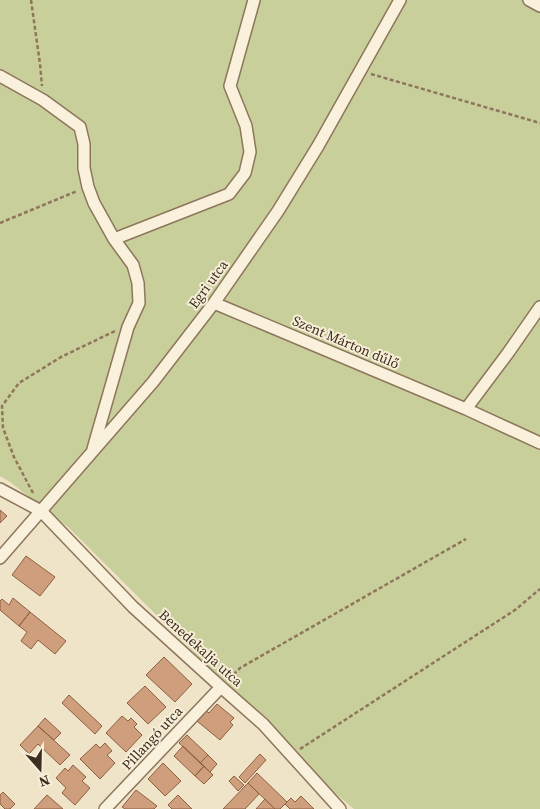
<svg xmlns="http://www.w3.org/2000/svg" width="540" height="809" font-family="'Source Serif 4',serif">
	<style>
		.green { fill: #c9cf9b }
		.building { fill: #cf9f7d; stroke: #8d5f41 }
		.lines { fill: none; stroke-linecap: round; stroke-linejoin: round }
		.street-casing { stroke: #8d765c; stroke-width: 14 }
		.path { stroke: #8d765c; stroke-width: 2.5; stroke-dasharray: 4 2.5; stroke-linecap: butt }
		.street { stroke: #faf1dc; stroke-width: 11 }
		.labels { text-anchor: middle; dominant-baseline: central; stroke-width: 4; stroke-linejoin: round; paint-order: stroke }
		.street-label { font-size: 14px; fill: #3d2e20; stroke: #f7eed8 }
	</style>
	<rect width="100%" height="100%" fill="#f0e4c8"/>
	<path class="green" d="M0,0H540V809H354L336,794L68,527L10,482L0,476Z"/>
	<path class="building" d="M0,510L7,516L0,523Z
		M26,556L55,577L40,596L12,575Z
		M13,598L30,612L19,626L0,610V601L2,599L9,605Z
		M30,612L66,641L55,654L38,640L31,649L21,641L27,632L19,626Z
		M164,657L192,684L175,702L146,675Z
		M145,686L166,707L148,724L127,703Z
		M69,695L102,726L95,734L62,703Z
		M217,704L234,718L230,722L233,725L220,740L197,721L205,710L209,713Z
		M122,716L128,721L131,718L137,724L134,727L142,735L126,752L106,733Z
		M45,718L61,733L54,740L38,726Z
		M38,726L70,755L60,765L38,744L29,754L20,745Z
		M187,735L208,755L200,763L179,743Z
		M105,743L112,751L107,755L115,763L100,779L80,759L96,744L100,748Z
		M183,746L204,766L195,776L174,756Z
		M260,754L266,760L245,783L239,777Z
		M208,755L217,764L210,772L200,763Z
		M163,763L181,781L165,796L148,779Z
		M73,765L86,777L82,781L90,788L75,805L62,793L66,788L56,778L65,768L68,771Z
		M204,766L213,775L204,784L195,776Z
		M257,773L287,802L280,809H275L248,783Z
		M234,776L244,785L238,791L229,781Z
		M248,783L259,794L245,809H223Z
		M136,790L157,806L154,809H125L122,807Z
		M3,792L15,804L10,809H5L0,804V795Z
		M47,795L63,809H34Z
		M178,795L192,809H172L168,805Z
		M301,796L314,809H290L285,804L291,798L295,802Z
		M265,799L275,809H256Z"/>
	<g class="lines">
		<g class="street-casing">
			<path id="street" d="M529,0L540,6
				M0,76L43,100L80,127L84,144V168L88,187L94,203L114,239
				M214,303L466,409L540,443
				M466,409L508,353L540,307
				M93,449L128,327L139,303L138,283L133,265L114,239L229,194L245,173L250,152L246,126L230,86L254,0
				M0,489L41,511L133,607L221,687L263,724L340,809
				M0,558L153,382L214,303L278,211L318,146L400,0
				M105,809L221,687"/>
		</g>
		<path class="path" d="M31,0L40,64L42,86
			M371,74L540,123
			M0,223L77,191
			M33,493L14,457L3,428L2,406L19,383L61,357L115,331
			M229,679L240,668L466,539
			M300,749L515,610L540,589"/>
		<use href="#street" class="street"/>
	</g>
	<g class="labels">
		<g class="street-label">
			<text transform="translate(208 284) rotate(-54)">Egri utca</text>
			<text transform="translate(346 342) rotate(23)">Szent Márton dűlő</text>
			<text transform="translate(201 648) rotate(42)">Benedekalja utca</text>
			<text transform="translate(152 738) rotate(-47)">Pillangó utca</text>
		</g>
	</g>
	<g transform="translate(40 769) rotate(160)" stroke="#f7eed8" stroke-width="4" paint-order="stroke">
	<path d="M0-4L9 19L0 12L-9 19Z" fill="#3d2e20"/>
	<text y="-8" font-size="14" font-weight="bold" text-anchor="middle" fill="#3d2e20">N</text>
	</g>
</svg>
